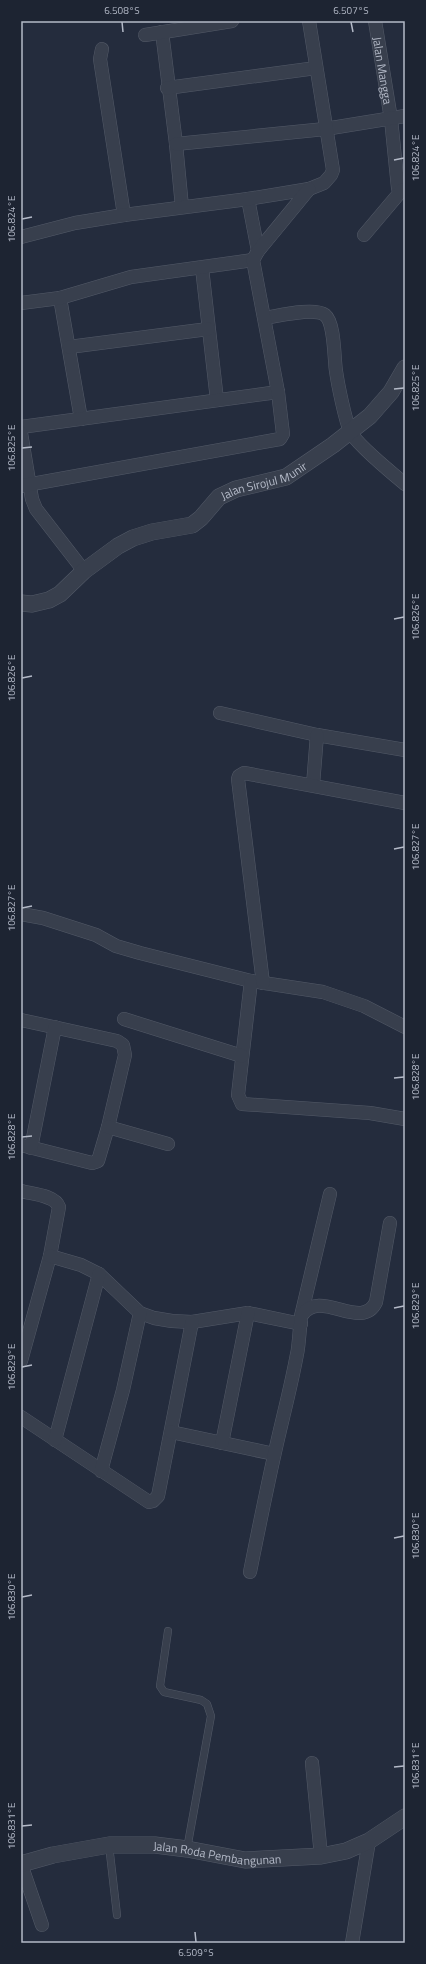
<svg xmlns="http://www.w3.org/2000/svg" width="426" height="1964" font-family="'Titillium Web',sans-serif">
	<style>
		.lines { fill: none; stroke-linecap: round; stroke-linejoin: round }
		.service-casing { stroke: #535a68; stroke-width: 8 }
		.minor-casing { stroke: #535a68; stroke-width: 14 }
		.tertiary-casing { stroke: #535a68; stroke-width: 17 }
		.service { stroke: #383f4d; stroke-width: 7 }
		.minor { stroke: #383f4d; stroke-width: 13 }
		.tertiary { stroke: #383f4d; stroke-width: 16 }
		.ticks { fill: none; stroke: #b4bac8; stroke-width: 1.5 }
		.labels { text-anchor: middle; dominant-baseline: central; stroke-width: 3.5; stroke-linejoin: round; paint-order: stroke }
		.street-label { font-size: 12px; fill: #b4bac8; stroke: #1d2432 }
		.neatline { fill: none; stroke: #b4bac8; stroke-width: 1.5 }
		.ticks-label { font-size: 10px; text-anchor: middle; fill: #b4bac8 }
	</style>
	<rect width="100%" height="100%" fill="#242c3d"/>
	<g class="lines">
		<g class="service-casing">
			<path id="service" d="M168,1631L160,1686L164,1692L201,1700L207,1704L211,1716L187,1849
				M109,1845L117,1915"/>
		</g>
		<g class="minor-casing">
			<g id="minor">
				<path id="s1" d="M375,21L391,119L398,188L405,190"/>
				<path d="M162,32L176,144L182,207"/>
				<path d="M145,35L232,21"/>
				<path d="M102,49L100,59L124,215"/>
				<path d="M167,88L316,68"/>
				<path d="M176,144L325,129L405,116"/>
				<path d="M248,199L258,251"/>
				<path d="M364,235L402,190"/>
				<path d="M21,237L75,223L124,215L248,199L309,189L324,183L331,175L333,170L309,21"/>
				<path d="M202,268L217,400"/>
				<path d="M60,298L81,419"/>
				<path d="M21,303L60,298L131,277L253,260"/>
				<path d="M265,318C278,316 314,307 325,315C335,323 334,359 336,371C338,385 345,419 350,431C355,443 393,474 405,484"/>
				<path d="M69,347L208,329"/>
				<path d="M21,427L278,392"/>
				<path d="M21,433L32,499L36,509L84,571"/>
				<path d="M21,486L280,439L283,434L278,392L253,260L258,251L309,189"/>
				<path d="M220,713L317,735L405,750"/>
				<path d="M313,785L317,735"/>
				<path d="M21,914L43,918L96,935L116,946L140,953L251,981L323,992L364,1006L405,1027"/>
				<path d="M251,981L238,1095L242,1104L370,1113L405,1119"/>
				<path d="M263,983L238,779L239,776L244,773L405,803"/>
				<path d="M124,1019L242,1056"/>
				<path d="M21,1020L117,1041L123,1045L125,1055L108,1127L98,1161L92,1163L21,1145"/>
				<path d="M108,1127L168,1144"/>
				<path d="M31,1148L55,1027"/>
				<path d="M21,1191C32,1194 55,1195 59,1207L50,1256L21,1361"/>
				<path d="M50,1256L81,1265L99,1274L140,1313L154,1318L172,1321L192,1322L248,1313L301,1324"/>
				<path d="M301,1316L330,1194"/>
				<path d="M21,1417L149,1502L153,1501L158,1496L192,1322"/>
				<path d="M171,1432L274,1454"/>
				<path d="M55,1440L99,1274"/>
				<path d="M222,1443L248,1313"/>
				<path d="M101,1471L123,1390L140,1313"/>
				<path d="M250,1572C258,1532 266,1492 275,1452C282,1420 291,1387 297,1354C299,1348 300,1318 302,1315C320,1288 362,1332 376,1302L390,1223"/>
				<path d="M312,1763L321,1856"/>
				<path d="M21,1864L42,1925"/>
				<path d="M352,1943L369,1841"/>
			</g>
		</g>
		<g class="tertiary-casing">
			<g id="tertiary">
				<path id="s2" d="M21,603L32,604L49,600L60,594L84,571L118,546L133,538L152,532L192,525L201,518L219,497L236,489L286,477L333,445L370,416L391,392L405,368"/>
				<path id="s3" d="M21,1864L53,1855L109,1845H155L187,1849L245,1860L321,1856L346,1851L369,1841L405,1817"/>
			</g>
		</g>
		<use href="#service" class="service"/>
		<use href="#minor" class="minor"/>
		<use href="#tertiary" class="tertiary"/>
	</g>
	<path class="ticks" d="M122,22L123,32M351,22L353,32M394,160L404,158M22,219L32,217M394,389L404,388M22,448L32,447M394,619L404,617M22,678L32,676M394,849L404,847M22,908L32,906M394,1078L404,1077M22,1137L32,1136M394,1308L404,1306M22,1367L32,1365M394,1538L404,1536M22,1597L32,1595M394,1767L404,1766M22,1826L32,1825M195,1932L196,1942"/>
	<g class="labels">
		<g class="street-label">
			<text stroke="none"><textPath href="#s1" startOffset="50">Jalan Mangga</textPath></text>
			<text stroke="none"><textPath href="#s2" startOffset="281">Jalan Sirojul Munir</textPath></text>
			<text stroke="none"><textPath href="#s3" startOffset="199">Jalan Roda Pembangunan</textPath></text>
		</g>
	</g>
	<rect width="426" height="1964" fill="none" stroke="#1d2432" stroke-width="44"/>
	<rect x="22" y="22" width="382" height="1920" class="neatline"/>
	<g class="ticks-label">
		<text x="122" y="14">6.508°S</text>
		<text x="351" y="14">6.507°S</text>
		<text transform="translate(415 158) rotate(-90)" y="4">106.824°E</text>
		<text transform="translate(11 219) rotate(-90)" y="4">106.824°E</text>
		<text transform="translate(415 388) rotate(-90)" y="4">106.825°E</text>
		<text transform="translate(11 448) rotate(-90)" y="4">106.825°E</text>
		<text transform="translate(415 617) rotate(-90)" y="4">106.826°E</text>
		<text transform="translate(11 678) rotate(-90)" y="4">106.826°E</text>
		<text transform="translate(415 847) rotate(-90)" y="4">106.827°E</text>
		<text transform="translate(11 908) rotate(-90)" y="4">106.827°E</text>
		<text transform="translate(415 1077) rotate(-90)" y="4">106.828°E</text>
		<text transform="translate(11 1137) rotate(-90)" y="4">106.828°E</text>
		<text transform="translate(415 1306) rotate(-90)" y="4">106.829°E</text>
		<text transform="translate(11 1367) rotate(-90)" y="4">106.829°E</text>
		<text transform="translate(415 1536) rotate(-90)" y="4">106.830°E</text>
		<text transform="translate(11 1597) rotate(-90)" y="4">106.830°E</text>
		<text transform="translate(415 1766) rotate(-90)" y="4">106.831°E</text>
		<text transform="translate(11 1826) rotate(-90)" y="4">106.831°E</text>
		<text x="196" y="1956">6.509°S</text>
	</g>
</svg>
